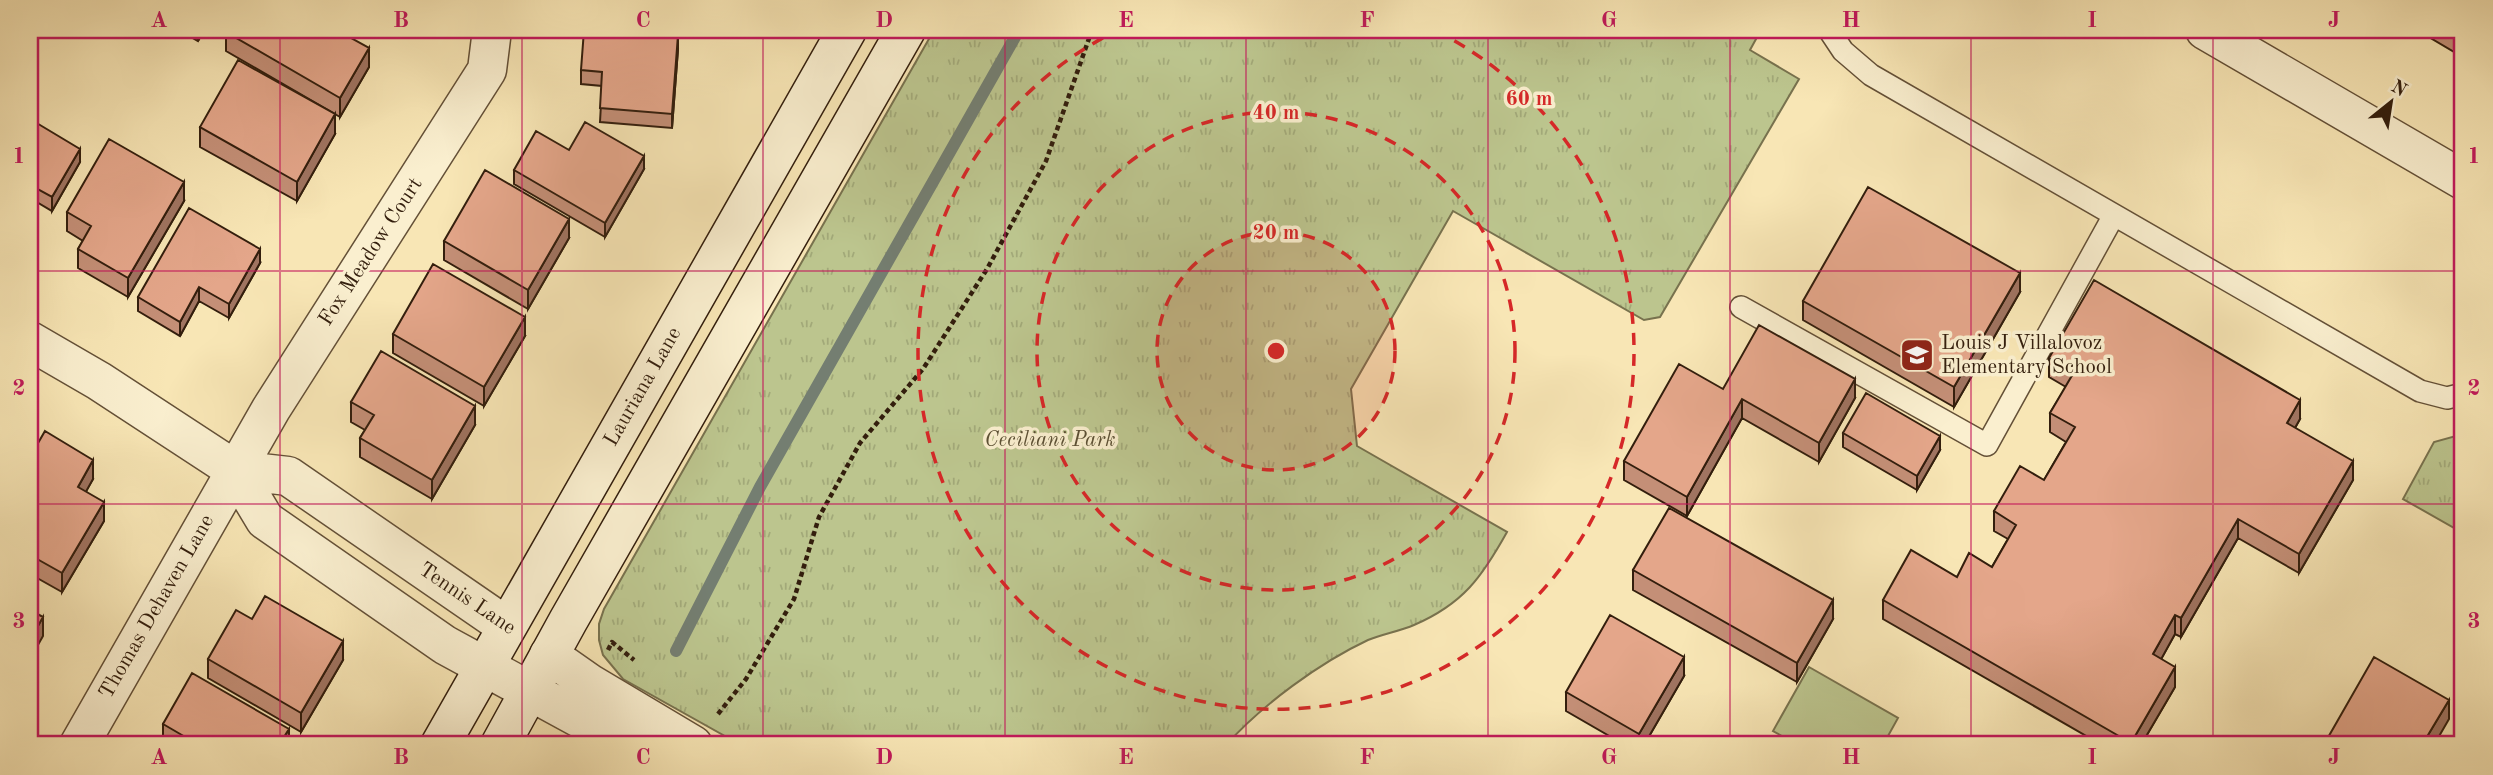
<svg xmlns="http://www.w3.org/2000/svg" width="2493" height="775" font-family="'Old Standard TT',serif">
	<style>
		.grass { fill: #bcc58e; stroke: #78724e; stroke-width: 2 }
		.park { fill: url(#park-tufts); stroke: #78724e; stroke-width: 2 }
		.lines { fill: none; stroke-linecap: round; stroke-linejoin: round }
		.stream { stroke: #747e71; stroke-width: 12 }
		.lane-casing { stroke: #645037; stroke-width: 24 }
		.street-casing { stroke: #645037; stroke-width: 41 }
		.secondary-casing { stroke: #331e0d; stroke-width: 41 }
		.path { stroke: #331e0d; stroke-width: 4.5; stroke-dasharray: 5 3.5; stroke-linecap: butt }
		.lane { stroke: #faefcf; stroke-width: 21 }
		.street { stroke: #faefcf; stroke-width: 38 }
		.secondary { stroke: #faefcf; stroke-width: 38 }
		.wall { fill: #c48f77; stroke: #331e0d; stroke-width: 2 }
		.shaded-wall { fill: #a07461; stroke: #331e0d; stroke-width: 2 }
		.building { fill: #e4a68a; stroke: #331e0d; stroke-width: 2 }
		.grid { fill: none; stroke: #c2185b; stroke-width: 2; stroke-opacity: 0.55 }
		.ring { fill: none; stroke: #d62828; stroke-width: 3.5; stroke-dasharray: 12 9 }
		.labels { text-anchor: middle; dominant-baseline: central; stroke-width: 7; stroke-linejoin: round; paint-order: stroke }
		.street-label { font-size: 21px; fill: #331e0d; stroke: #faefcf }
		.poi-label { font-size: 21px; fill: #331e0d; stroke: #faefcf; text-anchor: start }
		.park-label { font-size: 21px; font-style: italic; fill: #5c5034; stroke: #faefcf }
		.centre { fill: #d62828; stroke: #faefcf; stroke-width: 3.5 }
		.ring-label { font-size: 21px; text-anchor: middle; font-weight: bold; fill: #d62828; stroke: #faefcf; stroke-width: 7; stroke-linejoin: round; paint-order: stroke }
		.neatline { fill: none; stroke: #c2185b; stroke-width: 2.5 }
		.grid-label { font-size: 23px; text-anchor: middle; font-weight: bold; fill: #c2185b }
	</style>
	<defs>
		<pattern id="park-tufts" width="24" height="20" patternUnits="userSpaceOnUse" patternTransform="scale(1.75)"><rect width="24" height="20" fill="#bcc58e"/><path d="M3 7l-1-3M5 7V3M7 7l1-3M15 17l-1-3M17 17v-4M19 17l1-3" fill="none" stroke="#a2a979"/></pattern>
	</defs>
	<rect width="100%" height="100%" fill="#f8e6b5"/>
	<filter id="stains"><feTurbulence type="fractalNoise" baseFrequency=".00286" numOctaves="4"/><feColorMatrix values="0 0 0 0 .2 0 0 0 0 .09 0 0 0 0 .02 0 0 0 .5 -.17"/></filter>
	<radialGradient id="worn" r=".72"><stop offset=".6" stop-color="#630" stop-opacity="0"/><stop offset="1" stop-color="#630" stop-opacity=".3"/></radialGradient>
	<path class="grass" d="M1809,667L1898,718L1883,745H1798L1773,731Z"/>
	<path class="park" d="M934,30H1761L1750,50L1799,79L1660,317L1644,320L1453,211L1351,389L1357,446L1507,532C1482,577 1463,604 1414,625C1400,631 1383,634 1368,640C1319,663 1262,705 1226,745H741L623,679L603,655L599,640V624L604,609Z
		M2463,434V533L2403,499L2434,442Z"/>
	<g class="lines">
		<path class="stream" d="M676,651L760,487L1019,30"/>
		<g class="lane-casing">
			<path id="lane" d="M1829,30L1843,51L1871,75L2420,391L2447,398L2463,394
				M1741,307L1987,445L2114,215"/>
		</g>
		<g class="street-casing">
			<path id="street" d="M2205,30L2463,180
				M30,341L99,381L235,470L288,476L506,626
				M235,470L265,520L445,645L629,745
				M549,655L589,683L693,745
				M79,745L271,409L487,70L492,30"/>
		</g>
		<g class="secondary-casing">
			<path id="secondary" d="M440,745L847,30
				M500,745L568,621L906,30"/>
		</g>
		<path class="path" d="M608,650L612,642L634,660
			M718,714L746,679L794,599L819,517L860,443L923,369L987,269L1046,161L1092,30"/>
		<use href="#lane" class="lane"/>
		<use href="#street" class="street"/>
		<use href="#secondary" class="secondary"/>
	</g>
	<path class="wall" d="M179,30H204L198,41Z
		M357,30L352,39L369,67L340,117L226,51V32Z
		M2417,30H2463L2461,56Z
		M678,49L672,128L600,122L602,86L581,84V70Z
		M30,119L80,162L52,211L30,198Z
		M200,127L335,134L297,201L200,147Z
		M569,150L644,169L605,237L514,184V170Z
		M184,201L128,297L78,268V249L83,241L67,231V212Z
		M569,238L528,309L444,260V241Z
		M260,263L229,318L199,301L180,336L138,311V297Z
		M2020,292L1954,407L1803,320V301Z
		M393,334L525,336L484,406L393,353Z
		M2049,358L2300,419L2295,428L2353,480L2299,573L2238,538L2181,637L2175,634L2161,659L2175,687L2141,745H2102L1883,619V600L1992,567L2008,539L1994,531V511L2044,480L2066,442L2050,432V413L2066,387L2049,377Z
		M1723,389L1855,398L1819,462L1742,418L1687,516L1624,480V461Z
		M351,402L475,425L432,499L360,457V438L365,430L351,422Z
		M1843,433L1940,450L1917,490L1843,447Z
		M30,457L93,479L86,491L104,521L62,592L30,574Z
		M1633,570L1833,619L1797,682L1633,590Z
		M252,619L343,660L301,732L208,678V659Z
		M1684,676L1644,745H1625L1566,711V692Z
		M163,724L289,745H166L163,743Z"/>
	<path class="shaded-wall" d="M198,30H204L198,41Z
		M346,30H357L344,53V34Z
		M2463,33V52L2461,56V36Z
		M678,35V49L672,128V114Z
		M369,48V67L340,117V98Z
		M335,114V134L297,201V182Z
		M80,149V162L52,211V197Z
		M644,156V169L605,237V223Z
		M184,182V201L128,297V278Z
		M569,219V238L528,309V290Z
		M260,249V263L229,318V304Z
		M2020,273V292L1954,407V387Z
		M199,287V301L180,336V322Z
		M525,317V336L484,406V387Z
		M1855,379V398L1819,462V443Z
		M1742,399V418L1687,516V497Z
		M2300,400V419L2287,442V423Z
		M475,406V425L432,499V480Z
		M1940,436V450L1917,490V476Z
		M93,460V479L78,506V487Z
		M2353,461V480L2299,573V554Z
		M104,502V521L62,592V573Z
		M2238,519V538L2181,637V618Z
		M1833,600V619L1797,682V663Z
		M2175,615V634L2153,674V654Z
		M43,617V636L30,659V640Z
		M343,641V660L301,732V713Z
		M1684,657V676L1644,745H1639V734Z
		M2175,667V687L2141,745H2131V743Z
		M2449,700V719L2434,745H2422Z
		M289,729V745H279Z"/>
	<path class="building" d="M227,30H346L344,34L369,48L340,98L226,32Z
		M584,30H606L678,35L672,114L600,108L602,72L581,70Z
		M2450,30H2463V33L2461,36Z
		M238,60L335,114L297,182L200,127Z
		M30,119L80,149L52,197L30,185Z
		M585,122L644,156L605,223L514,170L536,131L569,150Z
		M109,139L184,182L128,278L78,249L91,226L67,212Z
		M485,170L569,219L528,290L444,241Z
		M1868,187L2020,273L1954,387L1803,301Z
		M189,208L260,249L229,304L199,287L180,322L138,297Z
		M433,264L525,317L484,387L393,334Z
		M2094,280L2300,400L2287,423L2353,461L2299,554L2238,519L2181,618L2175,615L2153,654L2175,667L2131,743L1883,600L1911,550L1957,577L1969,553L1992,567L2016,525L1994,511L2020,466L2044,480L2075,427L2050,413L2074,372L2049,358Z
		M1759,325L1855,379L1819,443L1742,399L1687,497L1624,461L1679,364L1723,389Z
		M381,351L475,406L432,480L360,438L374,415L351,402Z
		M1866,393L1940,436L1917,476L1843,433Z
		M45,431L93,460L78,487L104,502L62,573L30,555V457Z
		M1669,508L1833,600L1797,663L1633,570Z
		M265,596L343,641L301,713L208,659L236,610L252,619Z
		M30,610L43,617L30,640Z
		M1610,615L1684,657L1639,734L1566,692Z
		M2374,657L2449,700L2422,745H2332L2326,741Z
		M192,673L289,729L279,745H183L187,738L163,724Z"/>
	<path class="grid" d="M280,30V745M522,30V745M763,30V745M1005,30V745M1246,30V745M1488,30V745M1730,30V745M1971,30V745M2213,30V745M30,271H2463M30,504H2463"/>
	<circle cx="1276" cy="351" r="119" fill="#d62828" fill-opacity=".12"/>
	<g class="ring">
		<circle cx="1276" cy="351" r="119"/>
		<circle cx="1276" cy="351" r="239"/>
		<path d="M1436 31A358 358 0 1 1 1116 31"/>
	</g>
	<defs>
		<g id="school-square" transform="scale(1.75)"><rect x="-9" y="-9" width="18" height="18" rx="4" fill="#8f2418" stroke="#faefcf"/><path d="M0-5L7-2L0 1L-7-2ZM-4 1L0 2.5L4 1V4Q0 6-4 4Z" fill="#fff"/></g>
	</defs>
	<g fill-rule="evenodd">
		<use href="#school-square" x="1917" y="355"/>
	</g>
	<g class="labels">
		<g class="street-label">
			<text transform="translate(371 252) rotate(-57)">Fox Meadow Court</text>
			<text transform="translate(643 387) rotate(-60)">Lauriana Lane</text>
			<text transform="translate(467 599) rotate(34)">Tennis Lane</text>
			<text transform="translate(157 607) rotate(-60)">Thomas Dehaven Lane</text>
		</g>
		<g class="poi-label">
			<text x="1941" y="343">Louis J Villalovoz<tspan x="1941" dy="24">Elementary School</tspan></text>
		</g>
		<g class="park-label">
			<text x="1050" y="440">Ceciliani Park</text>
		</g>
	</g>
	<circle cx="1276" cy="351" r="10" class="centre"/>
	<g class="ring-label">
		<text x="1529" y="105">60 m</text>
		<text x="1276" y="119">40 m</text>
		<text x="1276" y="239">20 m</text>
	</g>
	<rect width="2493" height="775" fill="none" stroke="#f8e6b5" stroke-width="77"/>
	<g transform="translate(2391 102) rotate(30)" stroke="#faefcf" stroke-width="5" paint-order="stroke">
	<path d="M0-5L12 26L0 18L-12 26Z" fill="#331e0d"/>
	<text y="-10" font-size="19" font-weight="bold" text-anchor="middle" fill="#331e0d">N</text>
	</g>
	<rect x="38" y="38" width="2416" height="698" class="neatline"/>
	<g class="grid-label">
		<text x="159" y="27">A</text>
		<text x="401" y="27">B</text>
		<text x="643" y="27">C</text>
		<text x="884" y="27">D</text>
		<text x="1126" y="27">E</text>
		<text x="1367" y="27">F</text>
		<text x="1609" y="27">G</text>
		<text x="1851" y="27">H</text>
		<text x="2092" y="27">I</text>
		<text x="2334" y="27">J</text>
		<text x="19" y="163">1</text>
		<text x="2474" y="163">1</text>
		<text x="19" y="395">2</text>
		<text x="2474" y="395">2</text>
		<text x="19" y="628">3</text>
		<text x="2474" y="628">3</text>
		<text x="159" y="764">A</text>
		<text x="401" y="764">B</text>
		<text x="643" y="764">C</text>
		<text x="884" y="764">D</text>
		<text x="1126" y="764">E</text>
		<text x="1367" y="764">F</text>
		<text x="1609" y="764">G</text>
		<text x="1851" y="764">H</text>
		<text x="2092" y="764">I</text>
		<text x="2334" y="764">J</text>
	</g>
	<rect width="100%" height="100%" filter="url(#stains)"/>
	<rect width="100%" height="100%" fill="url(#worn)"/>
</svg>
